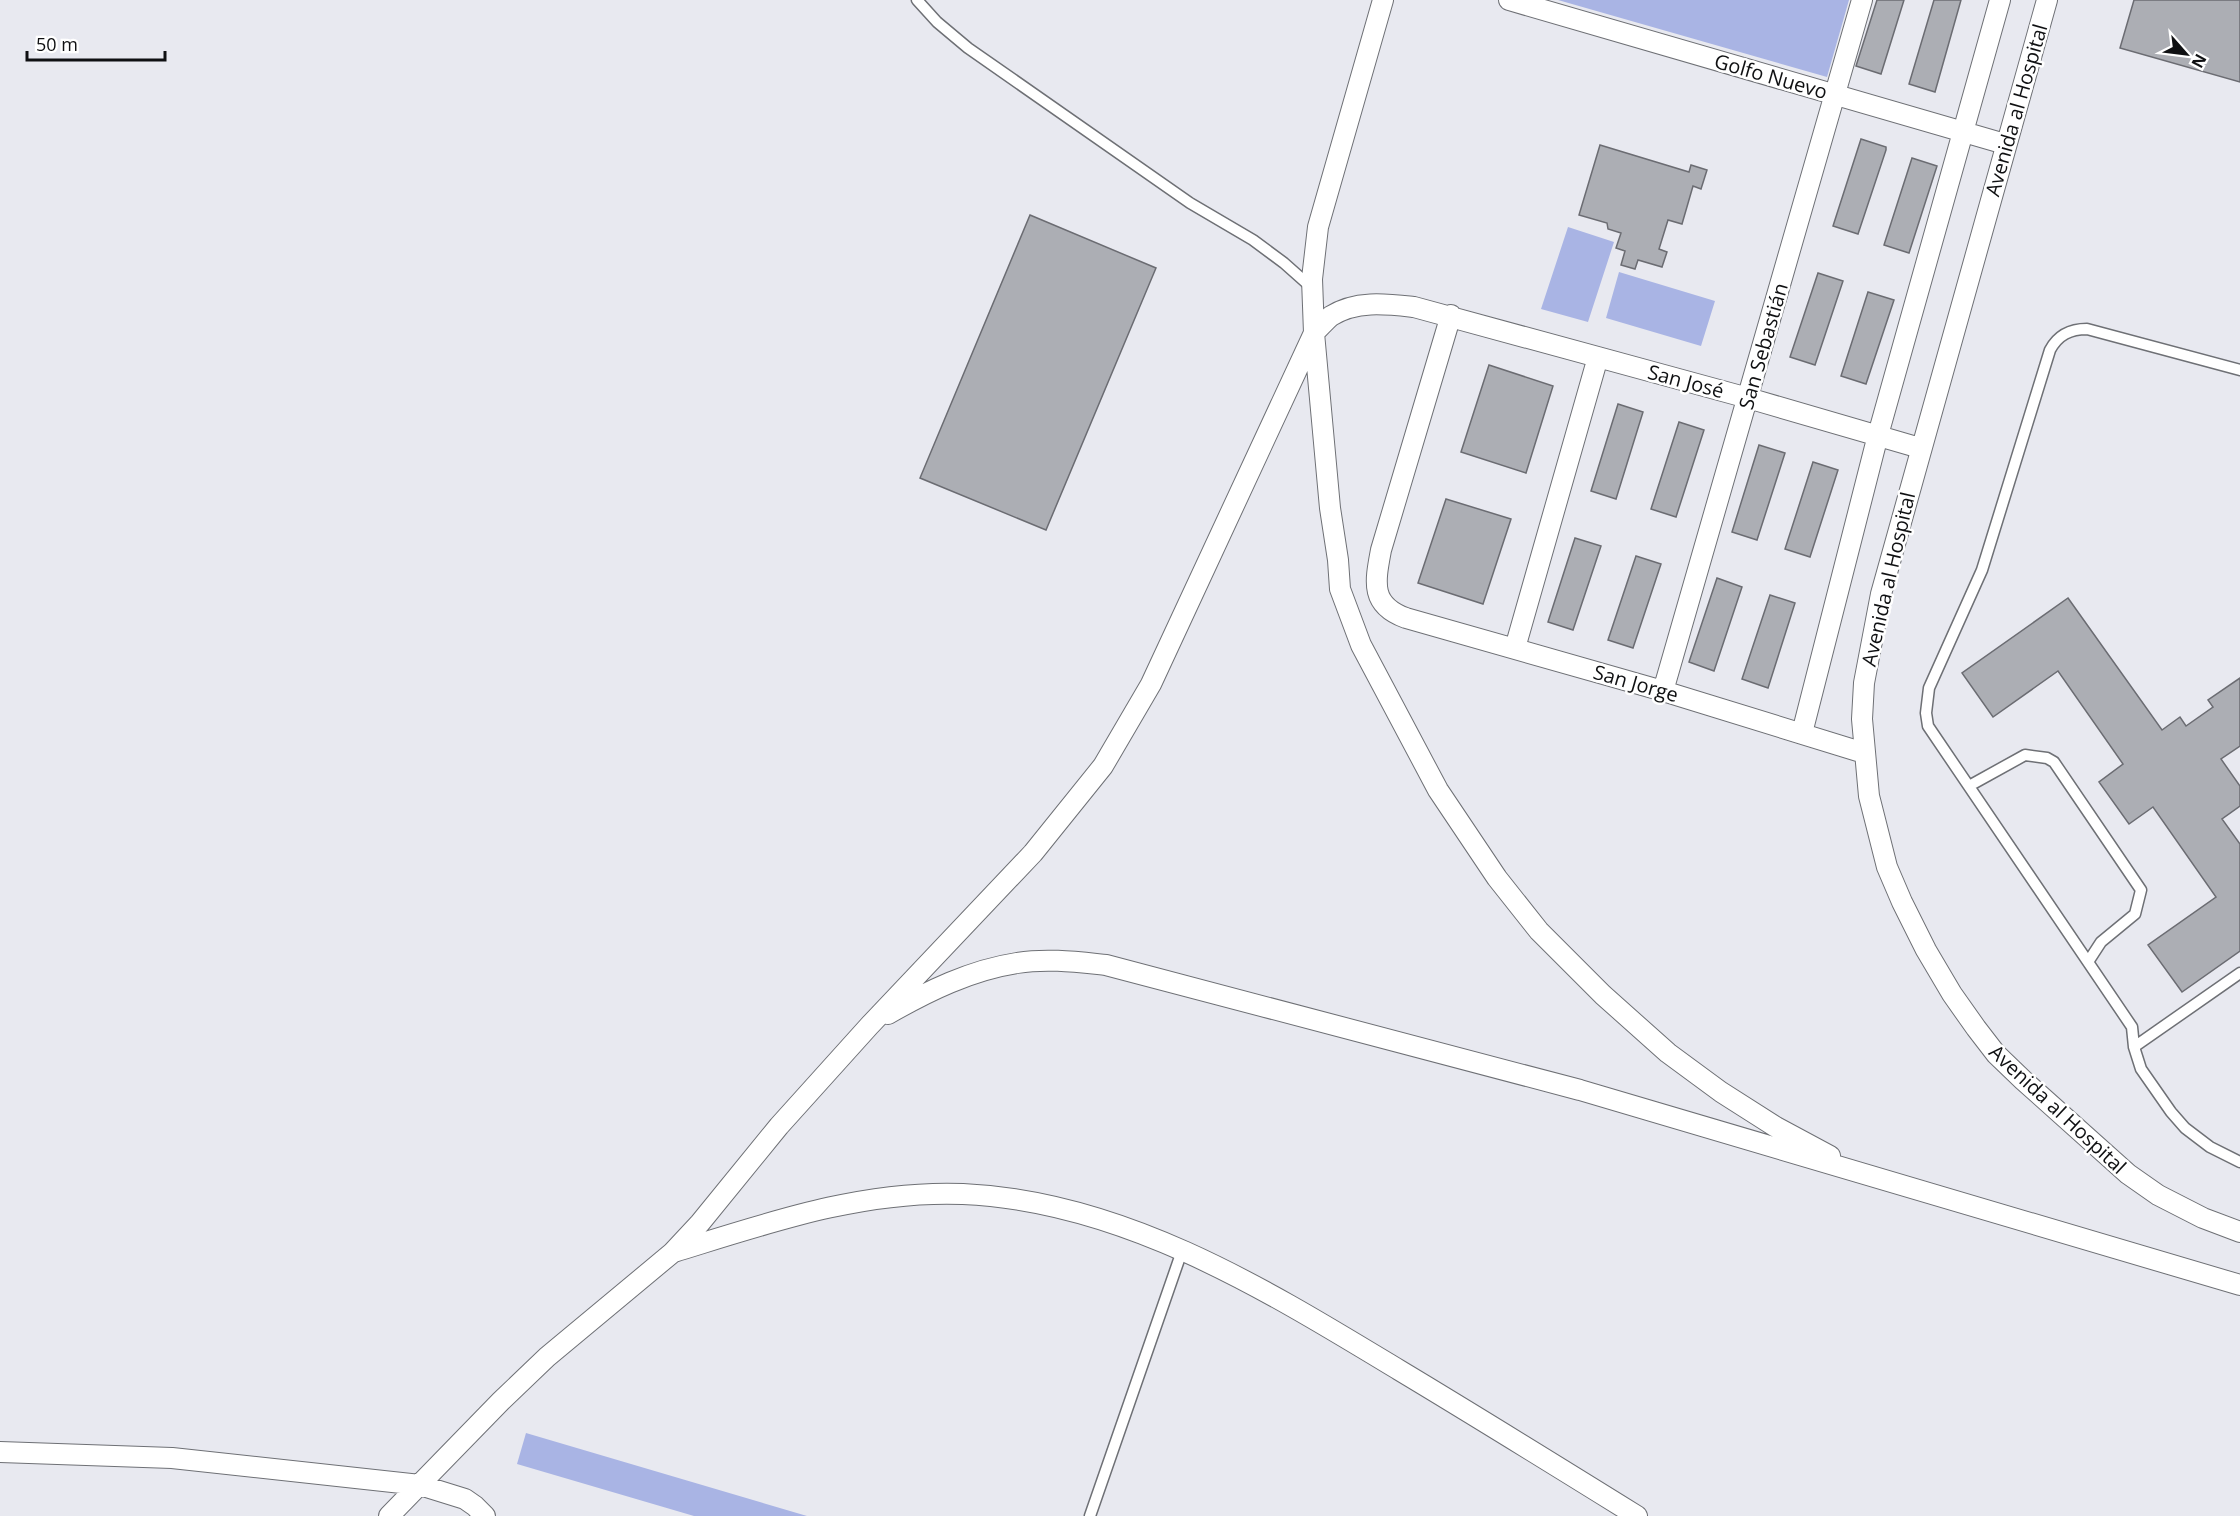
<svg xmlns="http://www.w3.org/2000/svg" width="2240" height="1516" font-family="'Open Sans',sans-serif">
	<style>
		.green { fill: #a9b4e4 }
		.building { fill: #acaeb4; stroke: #6b6c72; stroke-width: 1.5 }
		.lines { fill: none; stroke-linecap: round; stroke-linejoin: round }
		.lane-casing { stroke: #6e7075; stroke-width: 13 }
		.street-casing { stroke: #6e7075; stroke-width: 22 }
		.lane { stroke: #fff; stroke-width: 10 }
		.street { stroke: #fff; stroke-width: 20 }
		.labels { text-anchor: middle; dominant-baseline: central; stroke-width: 5; stroke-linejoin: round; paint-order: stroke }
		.street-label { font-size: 20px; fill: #0f1012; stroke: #fff }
	</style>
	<rect width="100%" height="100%" fill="#e8e9f0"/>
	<path class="green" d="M1558,0H1849L1827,77Z
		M1568,227L1614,242L1588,322L1541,309Z
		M1619,272L1715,301L1701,346L1606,318Z
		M526,1433L807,1516H694L517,1464Z"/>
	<path class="building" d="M1877,0H1904L1881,74L1856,66Z
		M1934,0H1961L1935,92L1909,84Z
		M2134,0H2240V82L2120,48Z
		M1861,139L1886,147V150L1858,234L1833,226Z
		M1600,145L1689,172L1691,165L1707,170L1701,189L1693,186L1682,224L1668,220L1659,249L1667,252L1662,267L1638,260L1635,269L1621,265L1625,251L1616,248L1621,233L1608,229L1607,223L1579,215Z
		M1912,158L1937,166L1909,253L1884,245Z
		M1030,215L1156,268L1046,530L920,478Z
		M1818,273L1843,281L1815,365L1790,357Z
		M1868,292L1894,300L1866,384L1841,376Z
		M1489,365L1553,386L1526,473L1461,452Z
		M1618,404L1643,412L1616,499L1591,491Z
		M1679,422L1704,430L1676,517L1651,509Z
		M1759,445L1785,453L1757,540L1732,532Z
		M1813,462L1838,470L1810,557L1785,549Z
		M1446,499L1511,519L1483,604L1418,583Z
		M1575,538L1601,546L1573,630L1548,622Z
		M1636,556L1661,564L1633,648L1608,640Z
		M1717,578L1742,587L1714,671L1689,662Z
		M1770,595L1795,603L1768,688L1742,679Z
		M2068,598L2162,730L2180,717L2186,726L2213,707L2208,700L2240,678V746L2221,759L2240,786V806L2222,819L2240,844V951L2182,992L2148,945L2216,897L2153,807L2129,824L2099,782L2123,764L2058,671L1993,717L1962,673Z"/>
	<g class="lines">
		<g class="lane-casing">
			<path id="lane" d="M917,0L937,22L968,48L1190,203L1253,240L1284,263L1311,287
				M2240,370L2087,329C2070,329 2058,335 2050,350L1982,570L1929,688L1926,713L1928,726L2132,1027L2134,1047L2141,1069L2171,1112L2185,1128L2210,1147L2240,1162
				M1969,786L2025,755L2047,758L2054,762L2141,890L2135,914L2101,942L2088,962
				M2134,1047L2240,973
				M1090,1516L1182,1251"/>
		</g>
		<g class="street-casing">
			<path id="street" d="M1383,0L1318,227L1312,279L1314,333L1330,508L1338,560L1340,589L1361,645L1438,790L1497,878L1539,931L1603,995L1668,1053L1721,1092L1776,1127L1830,1156
				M1509,0L2005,144
				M2047,0L1881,594L1864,683L1862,719L1869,796L1887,867L1902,902L1926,950L1952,994L1976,1028L1996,1054L2023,1080L2128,1174L2158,1195L2203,1218L2240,1232
				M1451,315L1381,550C1375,582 1370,605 1406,618L1663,691L1864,753
				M1515,648L1598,357
				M1663,691L1862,0
				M1802,733L1878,435L2000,0
				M888,1014C928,991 971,970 1017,963C1047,958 1077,962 1106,965L1580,1090L2240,1285
				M674,1252C768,1223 862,1190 963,1194C1123,1201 1265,1289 1399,1370C1479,1418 1558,1467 1637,1516
				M0,1452L172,1458L420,1485L465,1499L475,1506L485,1516
				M389,1516L501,1401L547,1357L672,1253L700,1223L779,1126L870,1025L1033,853L1103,766L1151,684L1314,333C1319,328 1325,321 1331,316C1356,300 1387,304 1414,307L1748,398L1920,448"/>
		</g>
		<use href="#lane" class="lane"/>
		<use href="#street" class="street"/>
	</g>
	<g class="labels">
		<g class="street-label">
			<text transform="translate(1771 76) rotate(16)">Golfo Nuevo</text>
			<text transform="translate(2016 110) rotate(-74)">Avenida al Hospital</text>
			<text transform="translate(1763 346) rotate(-74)">San Sebastián</text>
			<text transform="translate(1686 381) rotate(15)">San José</text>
			<text transform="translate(1888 579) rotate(-77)">Avenida al Hospital</text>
			<text transform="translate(1636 683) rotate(16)">San Jorge</text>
			<text transform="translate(2058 1109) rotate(43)">Avenida al Hospital</text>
		</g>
	</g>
	<g transform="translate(2186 54) rotate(118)" stroke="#ffffff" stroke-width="4.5" paint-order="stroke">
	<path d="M0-4.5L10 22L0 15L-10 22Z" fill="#0f1012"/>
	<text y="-9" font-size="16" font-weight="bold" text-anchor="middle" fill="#0f1012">N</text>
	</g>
	<path d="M27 51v9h138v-9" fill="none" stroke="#0f1012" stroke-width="3"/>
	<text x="36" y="51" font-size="18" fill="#0f1012" stroke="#ffffff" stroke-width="4.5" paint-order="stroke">50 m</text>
</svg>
